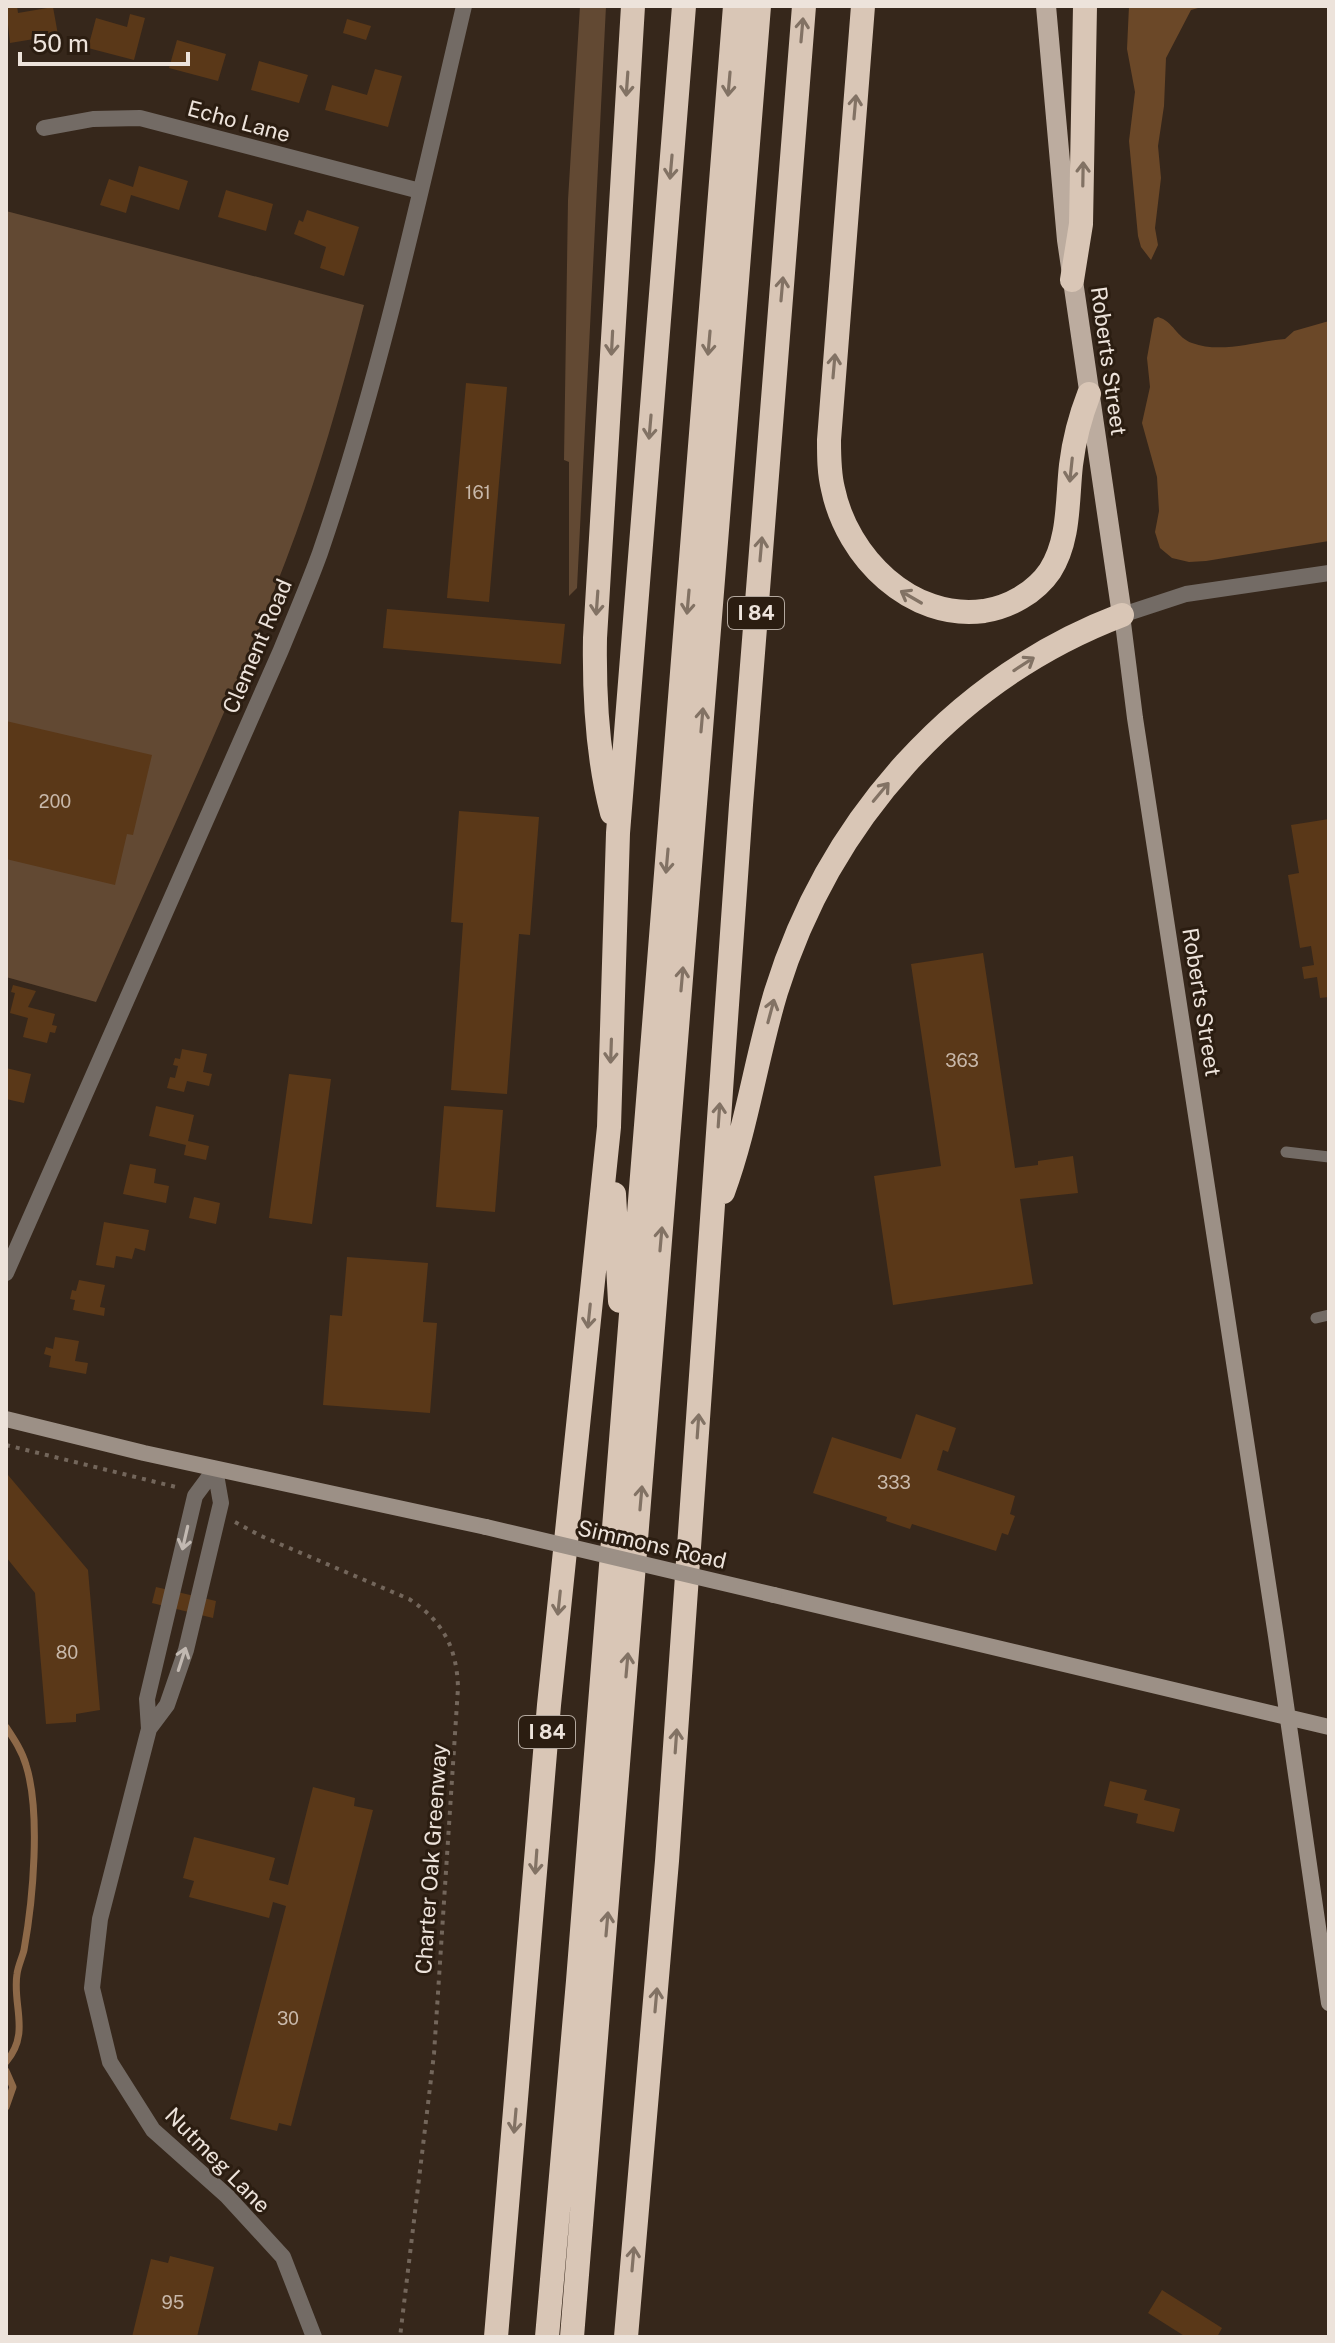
<svg xmlns="http://www.w3.org/2000/svg" width="1335" height="2343" font-family="'Public Sans',sans-serif">
	<style>
		.green { fill: #624933 }
		.forest { fill: #6b4828 }
		.lines { fill: none; stroke-linecap: round; stroke-linejoin: round }
		.stream { stroke: #8e6948; stroke-width: 7 }
		.building { fill: #5a3818 }
		.path { stroke: #73665b; stroke-width: 4; stroke-dasharray: 4 6; stroke-linecap: butt }
		.service { stroke: #736b65; stroke-width: 11 }
		.minor { stroke: #736b65; stroke-width: 16 }
		.secondary { stroke: #9c9086; stroke-width: 16 }
		.primary { stroke: #bcac9f; stroke-width: 20 }
		.motorway { stroke: #d9c6b6; stroke-width: 24 }
		.secondary-bridge { stroke: #9c9086; stroke-width: 16 }
		.oneway { stroke: #827264 }
		.oneway2 { stroke: #c2b9b2 }
		.labels { text-anchor: middle; dominant-baseline: central; stroke-width: 6; stroke-linejoin: round; paint-order: stroke }
		.number-label { font-size: 18px; fill: #c8b8aa }
		.shield { fill: #2b1d11; stroke: #b3a89e; stroke-width: 2 }
		.shield-label { font-size: 20px; font-weight: bold; fill: #ede3db }
		.street-label { font-size: 22px; fill: #ede3db; stroke: #2b1d11 }
	</style>
	<rect width="100%" height="100%" fill="#36271b"/>
	<path class="green" d="M580,6H606L577,588L569,596V462L564,460L568,200Z
		M6,211L364,305C342,391 318,477 286,560C229,710 160,855 96,1002L6,977Z"/>
	<path class="forest" d="M1129,6H1205L1191,10L1166,58L1164,106L1158,146L1161,178L1155,228L1158,245L1151,260L1141,247L1138,236L1129,141L1135,92L1127,49Z
		M1158,317C1173,321 1177,338 1192,343C1222,354 1255,341 1285,339L1294,331L1329,321V541L1206,561L1189,562L1172,558L1160,548L1155,532L1159,511L1157,477L1142,423L1150,387L1147,358L1154,319Z"/>
	<g class="lines">
		<path class="stream" d="M6,1727C14,1739 22,1751 26,1765C41,1813 33,1900 24,1950C22,1958 18,1966 17,1974C12,2005 31,2033 6,2062
			M6,2071L13,2087L6,2107"/>
	</g>
	<path class="building" d="M6,6H17L18,13L53,7L58,35L10,43Z
		M130,14L145,18L134,60L88,48L96,18L127,27Z
		M347,19L371,26L366,40L343,33Z
		M177,40L226,54L218,81L169,68Z
		M259,61L308,75L299,103L251,90Z
		M375,69L402,76L388,127L325,110L332,85L367,95Z
		M139,166L188,181L179,210L131,195L126,213L100,205L109,179L133,187Z
		M226,190L273,204L266,231L218,217Z
		M307,210L359,227L344,276L320,268L326,247L294,234L299,220L303,222Z
		M466,383L507,387L489,602L447,598Z
		M387,609L565,624L561,664L383,648Z
		M6,721L152,755L133,835L127,834L115,885L6,859Z
		M459,811L539,817L530,935L519,934L507,1094L451,1090L463,923L451,922Z
		M1329,819V997L1320,998L1317,977L1304,979L1302,967L1314,965L1311,946L1300,948L1288,875L1299,873L1291,825Z
		M983,953L1015,1168L1038,1165V1161L1073,1156L1078,1193L1020,1199L1033,1284L893,1305L874,1176L941,1166L911,964Z
		M13,985L36,991L28,1007L55,1014L52,1025L57,1026L55,1033L50,1032L47,1043L23,1037L28,1018L10,1013L15,993L11,992Z
		M182,1049L207,1054L203,1072L212,1074L209,1086L187,1081L184,1092L167,1088L170,1077L175,1078L178,1066L173,1065L175,1058L180,1059Z
		M6,1068L31,1074L24,1103L6,1099Z
		M289,1074L331,1079L312,1224L269,1218Z
		M156,1106L194,1115L188,1141L209,1146L206,1160L184,1155L186,1145L149,1136Z
		M444,1106L503,1110L495,1212L436,1207Z
		M130,1164L156,1169L154,1183L169,1186L166,1203L123,1194Z
		M194,1197L220,1203L216,1224L189,1218Z
		M104,1222L149,1230L145,1251L135,1248L132,1259L116,1256L114,1268L96,1265Z
		M347,1257L428,1263L423,1322L437,1323L430,1413L323,1405L330,1315L342,1316Z
		M79,1280L105,1285L100,1307L105,1308L104,1316L73,1310L75,1300L70,1299L72,1290L76,1291Z
		M55,1337L79,1341L75,1361L88,1363L86,1374L49,1367L51,1356L44,1354L46,1347L53,1349Z
		M916,1414L956,1428L948,1452L943,1450L937,1470L1015,1496L1010,1514L1015,1516L1008,1535L1002,1533L996,1551L912,1524L910,1529L886,1521L887,1517L813,1493L832,1437L901,1459Z
		M8,1475L88,1570L100,1710L76,1714V1722L46,1724L35,1593L6,1557Z
		M156,1587L216,1601L213,1618L152,1603Z
		M1110,1781L1147,1790L1144,1800L1180,1809L1174,1832L1136,1823L1138,1814L1104,1806Z
		M313,1787L355,1798L354,1806L373,1810L291,2126L279,2123L277,2131L230,2119L286,1906L273,1902L269,1918L189,1897L194,1881L183,1878L194,1837L275,1858L269,1880L288,1885Z
		M170,2256L214,2267L197,2337H132L151,2259L168,2263Z
		M1162,2290L1222,2328L1217,2337H1186L1148,2313Z"/>
	<g class="lines">
		<path class="path" d="M6,1445L180,1488
			M235,1522L261,1536L409,1599C443,1621 457,1648 458,1688L434,2054L400,2337"/>
		<path class="service" d="M1286,1152L1329,1157
			M1316,1318L1329,1315"/>
		<path class="minor" d="M44,128L93,119L140,118L420,191
			M1122,615L1186,594L1329,573
			M6,1273L281,650C294,618 308,586 320,553C381,375 421,189 464,6
			M215,1469L195,1496L147,1699L149,1729L100,1919L92,1988L110,2062L153,2130L227,2196L283,2257L314,2337
			M149,1729L167,1705L186,1650L221,1503L215,1469"/>
		<path class="secondary" d="M1122,615L1135,718L1276,1636L1329,2003
			M6,1419L144,1453L486,1527
			M774,1595L1329,1727"/>
		<path class="primary" d="M1046,6L1067,240L1122,615"/>
		<path class="motorway" d="M863,6L829,440C829,457 829,473 833,489C847,557 911,621 984,611C1009,607 1035,593 1050,571C1070,540 1067,500 1071,465C1074,440 1080,417 1089,394
			M1072,280L1081,224L1085,6
			M612,813C597,756 594,697 595,638L633,6
			M723,1192C747,1127 756,1058 776,992C829,821 954,679 1122,615
			M614,1194L620,1301
			M496,2337L549,1705L609,1127L618,833L684,6
			M547,2337L578,1981L735,6
			M572,2337L759,6
			M626,2337L667,1861L741,805L804,6"/>
		<path class="secondary-bridge" d="M486,1527L774,1595"/>
	</g>
	<defs><path id="oneway-shaft" d="M-6 0H5M1.5-3L5.5 0L1.5 3" fill="none" stroke-width="1.6" stroke-linecap="round" stroke-linejoin="round" transform="scale(2)"/></defs>
	<g class="oneway">
		<use href="#oneway-shaft" transform="translate(802 30) rotate(-85)"/>
		<use href="#oneway-shaft" transform="translate(627 84) rotate(94)"/>
		<use href="#oneway-shaft" transform="translate(729 84) rotate(95)"/>
		<use href="#oneway-shaft" transform="translate(855 107) rotate(-85)"/>
		<use href="#oneway-shaft" transform="translate(671 167) rotate(95)"/>
		<use href="#oneway-shaft" transform="translate(1083 174) rotate(-89)"/>
		<use href="#oneway-shaft" transform="translate(782 289) rotate(-85)"/>
		<use href="#oneway-shaft" transform="translate(612 343) rotate(93)"/>
		<use href="#oneway-shaft" transform="translate(709 343) rotate(95)"/>
		<use href="#oneway-shaft" transform="translate(834 366) rotate(-85)"/>
		<use href="#oneway-shaft" transform="translate(650 427) rotate(95)"/>
		<use href="#oneway-shaft" transform="translate(1071 470) rotate(96)"/>
		<use href="#oneway-shaft" transform="translate(761 549) rotate(-85)"/>
		<use href="#oneway-shaft" transform="translate(911 597) rotate(-150)"/>
		<use href="#oneway-shaft" transform="translate(688 602) rotate(95)"/>
		<use href="#oneway-shaft" transform="translate(597 603) rotate(94)"/>
		<use href="#oneway-shaft" transform="translate(1024 664) rotate(-33)"/>
		<use href="#oneway-shaft" transform="translate(702 720) rotate(-85)"/>
		<use href="#oneway-shaft" transform="translate(881 792) rotate(-50)"/>
		<use href="#oneway-shaft" transform="translate(667 861) rotate(95)"/>
		<use href="#oneway-shaft" transform="translate(682 979) rotate(-85)"/>
		<use href="#oneway-shaft" transform="translate(771 1011) rotate(-75)"/>
		<use href="#oneway-shaft" transform="translate(611 1051) rotate(92)"/>
		<use href="#oneway-shaft" transform="translate(719 1115) rotate(-86)"/>
		<use href="#oneway-shaft" transform="translate(661 1239) rotate(-85)"/>
		<use href="#oneway-shaft" transform="translate(589 1316) rotate(96)"/>
		<use href="#oneway-shaft" transform="translate(698 1426) rotate(-86)"/>
		<use href="#oneway-shaft" transform="translate(641 1498) rotate(-85)"/>
		<use href="#oneway-shaft" transform="translate(559 1603) rotate(96)"/>
		<use href="#oneway-shaft" transform="translate(627 1665) rotate(-85)"/>
		<use href="#oneway-shaft" transform="translate(676 1741) rotate(-86)"/>
		<use href="#oneway-shaft" transform="translate(536 1862) rotate(94)"/>
		<use href="#oneway-shaft" transform="translate(607 1924) rotate(-85)"/>
		<use href="#oneway-shaft" transform="translate(656 2000) rotate(-85)"/>
		<use href="#oneway-shaft" transform="translate(515 2121) rotate(95)"/>
		<use href="#oneway-shaft" transform="translate(633 2259) rotate(-85)"/>
	</g>
	<g class="oneway2">
		<use href="#oneway-shaft" transform="translate(185 1538) rotate(103)"/>
		<use href="#oneway-shaft" transform="translate(182 1659) rotate(-72)"/>
	</g>
	<g class="labels">
		<g class="number-label">
			<text x="478" y="492">161</text>
			<text x="55" y="801">200</text>
			<text x="962" y="1060">363</text>
			<text x="894" y="1482">333</text>
			<text x="67" y="1652">80</text>
			<text x="288" y="2018">30</text>
			<text x="173" y="2302">95</text>
		</g>
		<g class="shield">
			<rect x="728" y="597" width="56" height="32" rx="6"/>
			<rect x="519" y="1716" width="56" height="32" rx="6"/>
		</g>
		<g class="shield-label">
			<text x="756" y="613">I 84</text>
			<text x="547" y="1732">I 84</text>
		</g>
		<g class="street-label">
			<text transform="translate(239 121) rotate(15)">Echo Lane</text>
			<text transform="translate(1109 361) rotate(82)">Roberts Street</text>
			<text transform="translate(257 646) rotate(-67)">Clement Road</text>
			<text transform="translate(1202 1002) rotate(81)">Roberts Street</text>
			<text transform="translate(652 1544) rotate(13)">Simmons Road</text>
			<text transform="translate(431 1859) rotate(-86)">Charter Oak Greenway</text>
			<text transform="translate(218 2160) rotate(45)">Nutmeg Lane</text>
		</g>
	</g>
	<rect width="1335" height="2343" fill="none" stroke="#ede3db" stroke-width="16"/>
	<path d="M20 52v12h168v-12" fill="none" stroke="#ede3db" stroke-width="4"/>
	<text x="32" y="52" font-size="24" fill="#ede3db" stroke="#2b1d11" stroke-width="6" paint-order="stroke">50 m</text>
</svg>
